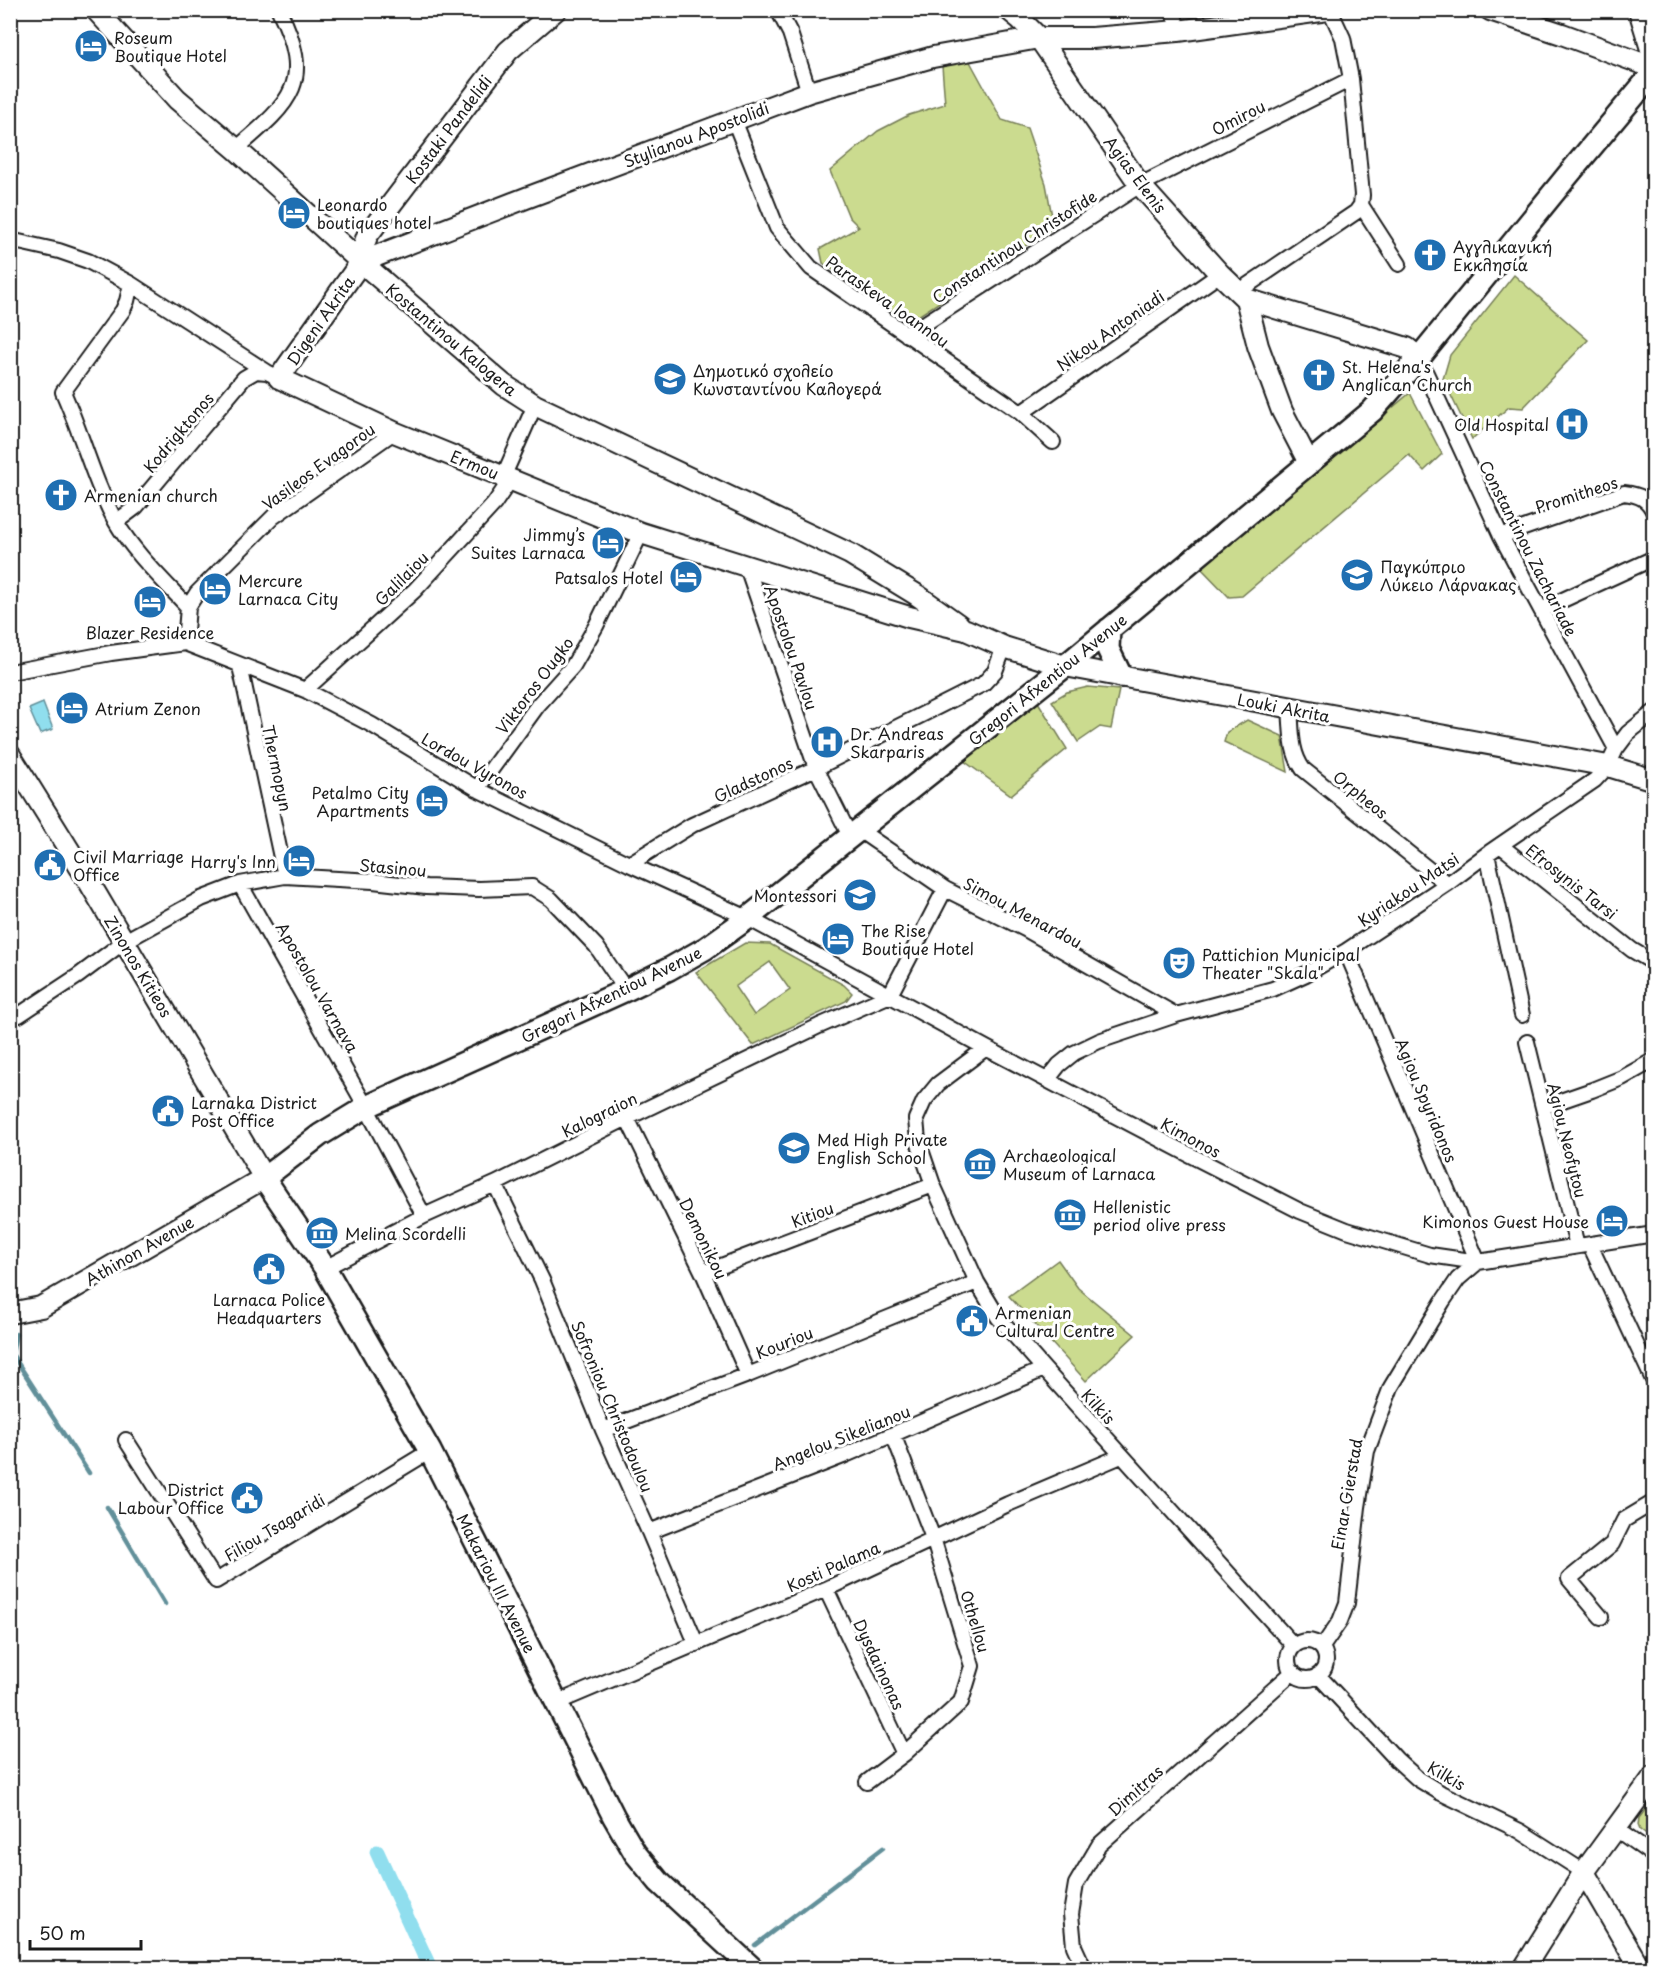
<svg xmlns="http://www.w3.org/2000/svg" width="1664" height="1979" font-family="'Playpen Sans',sans-serif">
	<style>
		.green { fill: #cbdb8f; stroke: #747c56; stroke-width: 1.5; fill-rule: evenodd }
		.water { fill: #90deee; stroke: #62909a; stroke-width: 1.5 }
		.lines { fill: none; stroke-linecap: round; stroke-linejoin: round }
		.stream { stroke: #62909a; stroke-width: 4.5 }
		.canal { stroke: #90deee; stroke-width: 15 }
		.street-casing { stroke: #1c1c1c; stroke-width: 18 }
		.secondary-casing { stroke: #1c1c1c; stroke-width: 24 }
		.primary-casing { stroke: #1c1c1c; stroke-width: 26 }
		.street { stroke: #fff; stroke-width: 14 }
		.secondary { stroke: #fff; stroke-width: 20 }
		.primary { stroke: #fff; stroke-width: 21 }
		.labels { text-anchor: middle; dominant-baseline: central; stroke-width: 6; stroke-linejoin: round; paint-order: stroke }
		.poi-label { font-size: 16px; fill: #1c1c1c; stroke: #fff; text-anchor: start }
		.street-label { font-size: 16px; fill: #1c1c1c; stroke: #fff }
	</style>
	<rect width="100%" height="100%" fill="#fff"/>
	<filter id="ink" filterUnits="userSpaceOnUse"><feTurbulence type="fractalNoise" baseFrequency=".0167" numOctaves="2"/><feDisplacementMap in="SourceGraphic" scale="12" xChannelSelector="R" yChannelSelector="G"/><feConvolveMatrix kernelMatrix="1 2 1 2 8 2 1 2 1" color-interpolation-filters="sRGB"/></filter>
	<g filter="url(#ink)">
		<path class="green" d="M968,58L1002,120L1027,128L1046,184L1054,227L909,322L823,263L820,249L859,227L849,217L830,171L878,131L909,115L945,104L942,66Z
			M1514,275L1588,340L1523,408L1509,407L1472,439L1443,379L1450,355Z
			M1410,393L1442,454L1424,471L1409,455L1242,596L1229,597L1201,568Z
			M1088,687L1119,690L1111,729L1100,727L1078,742L1052,701L1067,692Z
			M1038,702L1067,749L1011,795L964,761Z
			M1247,720L1282,736L1288,772L1224,742L1227,732Z
			M745,943L770,944L844,985L852,993L846,1001L753,1045L696,972ZM770,962L790,990L754,1015L735,987Z
			M1058,1260L1078,1288L1135,1335L1086,1381L1009,1296Z
			M1653,1800V1840L1640,1830L1638,1825L1639,1818Z"/>
		<path class="water" d="M43,703L53,729L40,734L29,709Z"/>
		<g class="lines">
			<path class="stream" d="M16,1334L12,1354L89,1473
				M107,1507L165,1604
				M755,1945L883,1848"/>
			<path class="canal" d="M377,1852L430,1968"/>
			<g class="street-casing">
				<path id="street" d="M778,10L790,33L809,92
					M1173,10L1178,31
					M734,120L777,228L811,268L1021,413L1053,442
					M236,149C291,102 315,83 279,10
					M1361,205L1399,264
					M10,240L59,251L88,261L131,284L267,372L279,378
					M131,284L127,301L123,310L63,392C82,434 94,483 116,522C134,553 163,580 188,607L185,643
					M1239,291L1356,212L1361,205L1362,195L1351,79L1343,38L1330,10
					M907,335L1140,185L1351,79
					M1419,358L1501,536L1616,749
					M1021,413L1220,274
					M504,475L535,405
					M116,522L136,507L244,378L256,371L267,372
					M1501,536L1624,493C1639,495 1648,498 1654,513
					M747,567L816,768L850,836
					M188,607L197,593L273,517L394,432
					M1541,610L1654,558
					M240,666L285,876
					M10,672L111,653L185,643L305,690L372,725L481,791L629,864L748,918L986,1048L1188,1154L1300,1211L1347,1230L1430,1255L1478,1262L1654,1234
					M305,690L415,590L494,504L511,479
					M1290,708C1292,730 1290,751 1303,769L1447,884
					M477,789L538,705L573,666L596,626L641,533
					M859,830L945,889L1025,929L1176,1015
					M1500,845L1632,950L1654,963
					M1487,854L1522,1015
					M629,864L692,825L816,768L983,684L995,671L1004,647
					M240,884L366,1107L424,1216
					M19,1015L78,976L125,941L201,899L240,884L285,876L373,881L426,887L479,889L532,887L551,899L596,946L626,990
					M1527,1042L1577,1246
					M986,1048L938,1084L924,1101L916,1119L918,1141L933,1185L977,1282L998,1317L1044,1369L1294,1646
					M1048,1079L1059,1065L1074,1053L1099,1041L1176,1015L1273,989L1306,974L1346,951L1447,884L1487,854L1595,780L1608,766L1616,749L1628,733L1654,712
					M1543,1107L1592,1090L1622,1078L1654,1060
					M627,1118L703,1273L748,1375
					M495,1184L542,1280L603,1430L649,1532L696,1643
					M1590,1245L1654,1382
					M325,1268L424,1216L495,1184L627,1118L819,1026L890,995L945,889
					M703,1273L933,1185
					M603,1430L748,1375L977,1282
					M126,1440L216,1581L430,1451
					M649,1532L843,1456L1044,1369
					M826,1589L904,1754
					M1601,1617L1569,1579L1612,1544L1624,1520L1654,1502
					M1288 1660a19 19 0 1 1 38 0a19 19 0 1 1-38 0Z
					M1322,1647L1340,1621L1347,1603L1358,1507L1367,1451L1391,1387L1443,1301L1458,1279L1478,1262L1346,951
					M1318,1675L1397,1760L1418,1779L1441,1793L1520,1831L1584,1872
					M556,1703L826,1589L1008,1504L1121,1456
					M867,1782L904,1754L961,1702L972,1666L933,1538L893,1434
					M1616,1829L1654,1856
					M1084,1968L1074,1946L1071,1914L1076,1884L1099,1845L1293,1672"/>
			</g>
			<g class="secondary-casing">
				<path id="secondary" d="M96,10L177,99L236,149L361,262L504,385L535,405L850,554L917,595L959,625
					M1009,10L1020,19L1039,38L1140,185L1220,274L1246,299L1258,346L1282,411L1309,463
					M1490,10L1562,34L1654,68
					M1639,10L1654,59
					M361,262L279,378L394,432L641,533L909,617L966,630L1004,647L1065,666L1608,766L1654,780
					M361,262L526,198L809,92L933,57L1039,38H1092L1178,31L1328,10
					M361,262L363,248L367,236L508,51L556,10
					M1246,299L1407,348L1419,358
					M10,755L89,882L264,1178L41,1307L10,1313
					M1584,1872L1640,1968
					M1524,1968L1584,1872L1654,1776"/>
			</g>
			<g class="primary-casing">
				<path id="primary" d="M1109,629L1108,649L1121,676
					M752,1968L659,1882L635,1853L614,1817L430,1451L325,1268L264,1178L320,1135L366,1107L626,990L669,969L706,948L748,918L1065,666L1372,411L1419,358L1568,175L1654,72"/>
			</g>
			<use href="#street" class="street"/>
			<use href="#secondary" class="secondary"/>
			<use href="#primary" class="primary"/>
		</g>
	</g>
	<defs>
		<g id="hotel-disc" transform="scale(1.725)"><circle r="9.5" fill="#1f6fb2" stroke="#fff"/><path d="M-6-4.5h1.5V1H6V5H4.5V3h-9V5H-6ZM-4 0a1.8 1.8 0 1 1 3.6 0ZM.5 0V-2.5h3Q6-2.5 6 0Z" fill="#fff"/></g>
		<g id="church-disc" transform="scale(1.725)"><circle r="9.5" fill="#1f6fb2" stroke="#fff"/><path d="M-1.2-6h2.4v3.5h3.3v2.4h-3.3V6h-2.4V-.1h-3.3v-2.4h3.3Z" fill="#fff"/></g>
		<g id="school-disc" transform="scale(1.725)"><circle r="9.5" fill="#1f6fb2" stroke="#fff"/><path d="M0-5L7-2L0 1L-7-2ZM-4 1L0 2.5L4 1V4Q0 6-4 4Z" fill="#fff"/></g>
		<g id="hospital-disc" transform="scale(1.725)"><circle r="9.5" fill="#1f6fb2" stroke="#fff"/><path d="M-5-5h3v3.5h4V-5h3V5h-3V1.5h-4V5h-3Z" fill="#fff"/></g>
		<g id="civic-disc" transform="scale(1.725)"><circle r="9.5" fill="#1f6fb2" stroke="#fff"/><path d="M-.6-6.5H3V-4.5H.6V-3L4-1V1h2V6H-6V1h2V-1L-.6-3ZM-1.2 2.5V6h2.4V2.5Z" fill="#fff"/></g>
		<g id="theatre-disc" transform="scale(1.725)"><circle r="9.5" fill="#1f6fb2" stroke="#fff"/><path d="M-5-5.5Q0-4 5-5.5V0Q5 5 0 6Q-5 5-5 0ZM-3.3-2.5H-1v1.5H-3.3ZM1-2.5H3.3v1.5H1ZM-2.8 1Q0 5.5 2.8 1Z" fill="#fff"/></g>
		<g id="museum-disc" transform="scale(1.725)"><circle r="9.5" fill="#1f6fb2" stroke="#fff"/><path d="M0-6L6-3V-2H-6V-3ZM-5-1h2V3h-2ZM-1-1h2V3h-2ZM3-1h2V3H3ZM-6 4H6V6H-6Z" fill="#fff"/></g>
	</defs>
	<g fill-rule="evenodd">
		<use href="#hotel-disc" x="91" y="46"/>
		<use href="#hotel-disc" x="294" y="213"/>
		<use href="#church-disc" x="1430" y="255"/>
		<use href="#church-disc" x="1319" y="375"/>
		<use href="#school-disc" x="670" y="379"/>
		<use href="#hospital-disc" x="1572" y="424"/>
		<use href="#church-disc" x="61" y="495"/>
		<use href="#hotel-disc" x="608" y="543"/>
		<use href="#school-disc" x="1357" y="575"/>
		<use href="#hotel-disc" x="686" y="577"/>
		<use href="#hotel-disc" x="215" y="589"/>
		<use href="#hotel-disc" x="150" y="602"/>
		<use href="#hotel-disc" x="72" y="708"/>
		<use href="#hospital-disc" x="827" y="742"/>
		<use href="#hotel-disc" x="432" y="801"/>
		<use href="#hotel-disc" x="299" y="861"/>
		<use href="#civic-disc" x="50" y="865"/>
		<use href="#school-disc" x="860" y="895"/>
		<use href="#hotel-disc" x="838" y="939"/>
		<use href="#theatre-disc" x="1179" y="963"/>
		<use href="#civic-disc" x="168" y="1111"/>
		<use href="#school-disc" x="794" y="1148"/>
		<use href="#museum-disc" x="980" y="1164"/>
		<use href="#museum-disc" x="1070" y="1215"/>
		<use href="#hotel-disc" x="1612" y="1221"/>
		<use href="#museum-disc" x="322" y="1233"/>
		<use href="#civic-disc" x="269" y="1269"/>
		<use href="#civic-disc" x="972" y="1321"/>
		<use href="#civic-disc" x="247" y="1498"/>
	</g>
	<g class="labels">
		<g class="poi-label">
			<text x="114" y="37">Roseum<tspan x="114" dy="18">Boutique Hotel</tspan></text>
			<text x="317" y="204">Leonardo<tspan x="317" dy="18">boutiques hotel</tspan></text>
			<text x="1453" y="246">Αγγλικανική<tspan x="1453" dy="18">Εκκλησία</tspan></text>
			<text x="1342" y="366">St. Helena's<tspan x="1342" dy="18">Anglican Church</tspan></text>
			<text x="693" y="370">Δημοτικό σχολείο<tspan x="693" dy="18">Κωνσταντίνου Καλογερά</tspan></text>
			<text x="1549" y="424" text-anchor="end">Old Hospital</text>
			<text x="84" y="495">Armenian church</text>
			<text x="585" y="534" text-anchor="end">Jimmy’s<tspan x="585" dy="18">Suites Larnaca</tspan></text>
			<text x="1380" y="566">Παγκύπριο<tspan x="1380" dy="18">Λύκειο Λάρνακας</tspan></text>
			<text x="663" y="577" text-anchor="end">Patsalos Hotel</text>
			<text x="238" y="580">Mercure<tspan x="238" dy="18">Larnaca City</tspan></text>
			<text x="150" y="632" text-anchor="middle">Blazer Residence</text>
			<text x="95" y="708">Atrium Zenon</text>
			<text x="850" y="733">Dr. Andreas<tspan x="850" dy="18">Skarparis</tspan></text>
			<text x="409" y="792" text-anchor="end">Petalmo City<tspan x="409" dy="18">Apartments</tspan></text>
			<text x="73" y="856">Civil Marriage<tspan x="73" dy="18">Office</tspan></text>
			<text x="276" y="861" text-anchor="end">Harry's Inn</text>
			<text x="837" y="895" text-anchor="end">Montessori</text>
			<text x="861" y="930">The Rise<tspan x="861" dy="18">Boutique Hotel</tspan></text>
			<text x="1202" y="954">Pattichion Municipal<tspan x="1202" dy="18">Theater "Skala"</tspan></text>
			<text x="191" y="1102">Larnaka District<tspan x="191" dy="18">Post Office</tspan></text>
			<text x="817" y="1139">Med High Private<tspan x="817" dy="18">English School</tspan></text>
			<text x="1003" y="1155">Archaeological<tspan x="1003" dy="18">Museum of Larnaca</tspan></text>
			<text x="1093" y="1206">Hellenistic<tspan x="1093" dy="18">period olive press</tspan></text>
			<text x="1589" y="1221" text-anchor="end">Kimonos Guest House</text>
			<text x="345" y="1233">Melina Scordelli</text>
			<text x="269" y="1299" text-anchor="middle">Larnaca Police<tspan x="269" dy="18">Headquarters</tspan></text>
			<text x="995" y="1312">Armenian<tspan x="995" dy="18">Cultural Centre</tspan></text>
			<text x="224" y="1489" text-anchor="end">District<tspan x="224" dy="18">Labour Office</tspan></text>
		</g>
		<g class="street-label">
			<text transform="translate(1238 117) rotate(-27)">Omirou</text>
			<text transform="translate(448 129) rotate(-53)">Kostaki Pandelidi</text>
			<text transform="translate(696 134) rotate(-21)">Stylianou Apostolidi</text>
			<text transform="translate(1136 174) rotate(53)">Agias Elenis</text>
			<text transform="translate(1014 246) rotate(-33)">Constantinou Christofide</text>
			<text transform="translate(888 301) rotate(35)">Paraskeva Ioannou</text>
			<text transform="translate(320 320) rotate(-55)">Digeni Akrita</text>
			<text transform="translate(1110 330) rotate(-35)">Nikou Antoniadi</text>
			<text transform="translate(452 339) rotate(40)">Kostantinou Kalogera</text>
			<text transform="translate(178 432) rotate(-50)">Kodrigktonos</text>
			<text transform="translate(475 464) rotate(22)">Ermou</text>
			<text transform="translate(318 466) rotate(-36)">Vasileos Evagorou</text>
			<text transform="translate(1576 494) rotate(-18)">Promitheos</text>
			<text transform="translate(1529 548) rotate(63)">Constantinou Zachariade</text>
			<text transform="translate(401 578) rotate(-45)">Galilaiou</text>
			<text transform="translate(792 647) rotate(71)">Apostolou Pavlou</text>
			<text transform="translate(1047 679) rotate(-39)">Gregori Afxentiou Avenue</text>
			<text transform="translate(534 685) rotate(-53)">Viktoros Ougko</text>
			<text transform="translate(1284 707) rotate(11)">Louki Akrita</text>
			<text transform="translate(475 765) rotate(29)">Lordou Vyronos</text>
			<text transform="translate(278 768) rotate(78)">Thermopyn</text>
			<text transform="translate(753 779) rotate(-25)">Gladstonos</text>
			<text transform="translate(1361 794) rotate(39)">Orpheos</text>
			<text transform="translate(393 867) rotate(5)">Stasinou</text>
			<text transform="translate(1572 881) rotate(38)">Efrosynis Tarsi</text>
			<text transform="translate(1408 889) rotate(-34)">Kyriakou Matsi</text>
			<text transform="translate(1023 912) rotate(28)">Simou Menardou</text>
			<text transform="translate(139 966) rotate(59)">Zinonos Kitieos</text>
			<text transform="translate(318 987) rotate(60)">Apostolou Varnava</text>
			<text transform="translate(611 994) rotate(-26)">Gregori Afxentiou Avenue</text>
			<text transform="translate(1427 1100) rotate(67)">Agiou Spyridonos</text>
			<text transform="translate(599 1114) rotate(-26)">Kalograion</text>
			<text transform="translate(1191 1137) rotate(28)">Kimonos</text>
			<text transform="translate(1568 1140) rotate(76)">Agiou Neofytou</text>
			<text transform="translate(812 1214) rotate(-21)">Kitiou</text>
			<text transform="translate(704 1238) rotate(64)">Demonikou</text>
			<text transform="translate(139 1250) rotate(-30)">Athinon Avenue</text>
			<text transform="translate(784 1342) rotate(-22)">Kouriou</text>
			<text transform="translate(613 1406) rotate(67)">Sofroniou Christodoulou</text>
			<text transform="translate(1099 1406) rotate(48)">Kilkis</text>
			<text transform="translate(841 1437) rotate(-22)">Angelou Sikelianou</text>
			<text transform="translate(1346 1494) rotate(-80)">Einar Gierstad</text>
			<text transform="translate(274 1527) rotate(-31)">Filiou Tsagaridi</text>
			<text transform="translate(833 1566) rotate(-24)">Kosti Palama</text>
			<text transform="translate(497 1583) rotate(63)">Makariou III Avenue</text>
			<text transform="translate(976 1621) rotate(73)">Othellou</text>
			<text transform="translate(880 1664) rotate(65)">Dysdainonas</text>
			<text transform="translate(1447 1775) rotate(30)">Kilkis</text>
			<text transform="translate(1135 1790) rotate(-42)">Dimitras</text>
		</g>
	</g>
	<rect width="1664" height="1979" fill="none" stroke="#fff" stroke-width="36"/>
	<rect x="18" y="18" width="1628" height="1943" fill="none" stroke="#1c1c1c" stroke-width="2" filter="url(#ink)"/>
	<path d="M30 1940v9h111v-9" fill="none" stroke="#1c1c1c" stroke-width="3"/>
	<text x="39" y="1940" font-size="18" fill="#1c1c1c" stroke="#ffffff" stroke-width="4.5" paint-order="stroke">50 m</text>
</svg>
